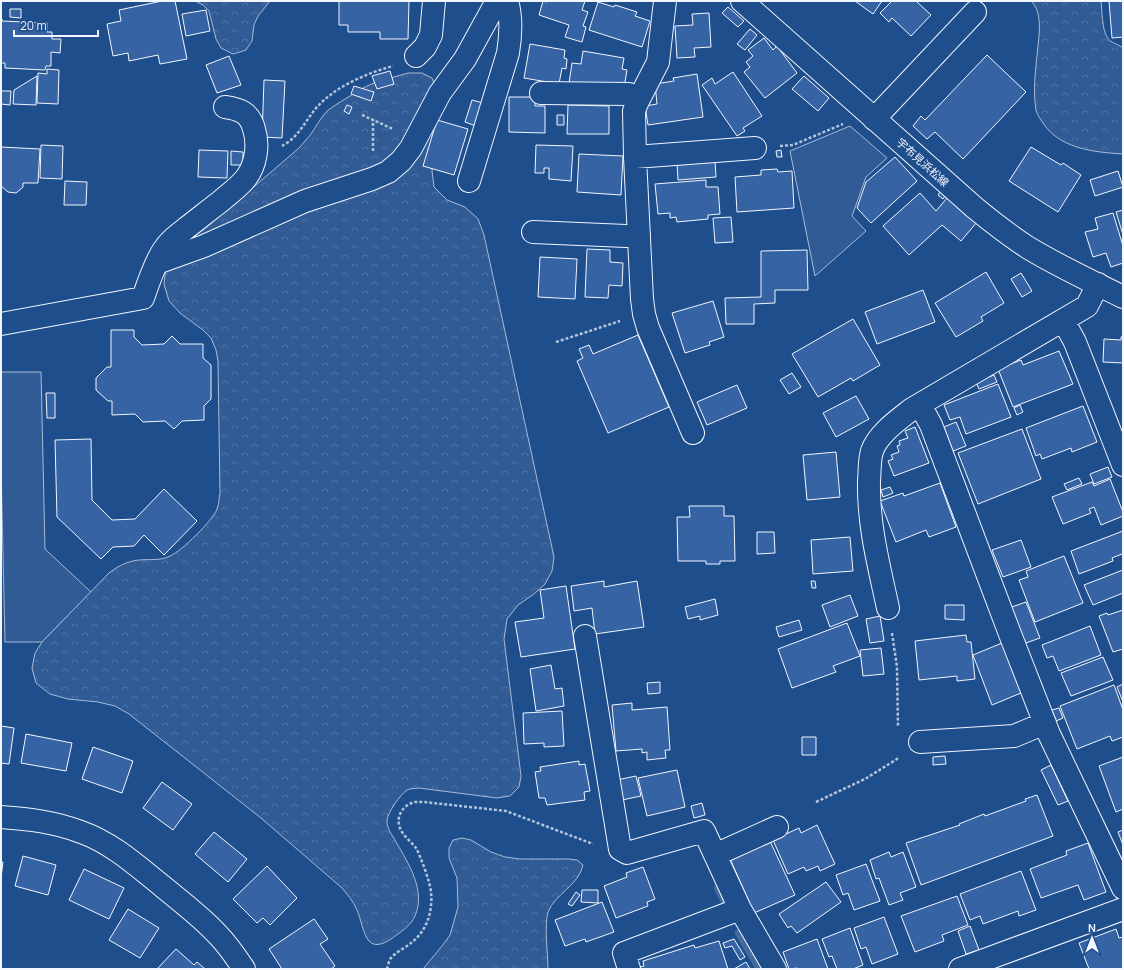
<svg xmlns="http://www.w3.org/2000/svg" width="1124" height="970" font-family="Manrope,'Noto Sans JP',sans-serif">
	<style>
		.built { fill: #305b95; stroke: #a8bbd7 }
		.forest { fill: url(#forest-crowns); stroke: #a8bbd7 }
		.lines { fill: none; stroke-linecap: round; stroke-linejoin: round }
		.stream { stroke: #446ba0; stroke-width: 8 }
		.building { fill: #3563a3; stroke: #f2f6ff }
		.minor-casing { stroke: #f2f6ff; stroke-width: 24 }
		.major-casing { stroke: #f2f6ff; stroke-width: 24 }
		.path { stroke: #b3c4dc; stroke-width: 2.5; stroke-dasharray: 3 2; stroke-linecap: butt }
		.minor { stroke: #1f4e8c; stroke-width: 22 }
		.major { stroke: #1f4e8c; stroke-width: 22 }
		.labels { text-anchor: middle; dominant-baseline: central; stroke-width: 3; stroke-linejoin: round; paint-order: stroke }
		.street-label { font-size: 11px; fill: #f2f6ff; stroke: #1f4e8c }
	</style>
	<defs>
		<pattern id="forest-crowns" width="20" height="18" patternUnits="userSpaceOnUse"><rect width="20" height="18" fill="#305b95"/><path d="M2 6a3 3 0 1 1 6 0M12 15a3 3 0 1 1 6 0" fill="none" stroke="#4e73a5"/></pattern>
	</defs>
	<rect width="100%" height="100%" fill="#1f4e8c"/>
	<path class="built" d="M850,126L887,158L866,177L852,216L866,231L815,276L790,151Z
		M1,372H41L45,549L91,592L42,642H5L1,465Z"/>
	<path class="forest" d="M195,1H270L258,16L254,25L252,41L246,50L233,54L221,48L216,39L209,11L203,5Z
		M1031,1H1101C1102,10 1102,29 1107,37C1110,43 1118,44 1123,48V154C1093,152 1058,149 1041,120C1039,117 1037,114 1036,110C1032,87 1037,59 1039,36C1040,25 1040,9 1031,1Z
		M408,73H422L432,78L437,89L438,102L432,171L434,187L447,200L465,207L478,219L484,235L554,557L552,571L545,584L534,594L518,605L507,619L504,639L521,776L519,787L510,796L497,798L419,788C415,789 410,788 407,790C400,795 388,812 387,820C386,828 393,836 396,842C409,864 426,891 415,916C411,926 399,933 391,939C385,943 375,948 369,941C363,934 361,919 357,910C353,901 348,895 342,888L261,818L129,714L115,706L98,702L68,699L50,694L36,683L32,668L35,653L42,642L109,573C117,567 124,563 133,561C145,558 159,562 170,556C182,551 213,520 217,509C219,504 219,498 220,493L218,361L216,350L211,338L203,330L180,313L169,301L164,284L166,267L184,243L242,197L299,148L311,134L320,120L327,111L337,104L363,88L376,82Z
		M462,838L471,840L491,852L505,857L520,859H569L577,860L583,865C579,885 555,894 548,912C544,925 548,955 548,969H423L442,946L450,935L458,907L457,878L449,858V848L453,840Z"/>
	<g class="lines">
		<path class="stream" d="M718,888L724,900
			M739,933L760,969"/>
	</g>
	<path class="building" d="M162,1H175L187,59L160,64L158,55L129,61L128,53L113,56L107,24L121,21L119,10Z
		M339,1H409L408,39H380V32H348V25H339Z
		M543,1L547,2L548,1H585L582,10L588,12L583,26L586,27L582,42L565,37L569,25L539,15Z
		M855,1H882L873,14Z
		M892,1H916L931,15L911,36L892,18L889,22L880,13Z
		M1109,1H1123V37L1112,38Z
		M598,2L614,7L615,5L637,12L635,16L650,21L642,47L589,30Z
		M728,7L744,21L738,27L722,13Z
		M10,9H21V18L10,17Z
		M206,10L210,31L186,36L182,14Z
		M709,13L711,47L694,48L695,57L677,58L675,26L693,25L692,14Z
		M1,19H2V21L47,23V32H52V39H61L60,53L51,52V66H46L45,70L5,68V63H1Z
		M750,29L757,35L745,50L737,44Z
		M764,38L773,50L777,46L797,73L765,98L744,72L750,67L746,62L753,56L748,50Z
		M530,44L565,50L564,58L567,59L566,69L562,68L559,84L524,78Z
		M583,51L624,58L622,69L627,70L624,88L569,83L572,63L581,64Z
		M987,55L1026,92L963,159L935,132L927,139L913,126L921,116L925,120Z
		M229,56L241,85L217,93L206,65Z
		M47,69L59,70L58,104L37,103L38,73L47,74Z
		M390,71L394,84L377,89L372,76Z
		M733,72L762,116L743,128L745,131L737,136L702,85L712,78L715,84Z
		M697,74L703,117L648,125L645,106L657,104L655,84L674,81L673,78Z
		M37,76L36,105L13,104L14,90Z
		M804,76L829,98L818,111L792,89Z
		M264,80L285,81L282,138L262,137Z
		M354,86L374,92L371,101L351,94Z
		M1,91H11L10,105L1,104Z
		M509,97H535V106H545V133L509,132Z
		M472,100L483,103L476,126L465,122Z
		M347,105L352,107L349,114L344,111Z
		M568,105L609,106V134H567Z
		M557,115H564V125H557Z
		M437,120L468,129L454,175L423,166Z
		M41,145L63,146L62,179L40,178Z
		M536,145L573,146L571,181L549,179V168H544V173H535Z
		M1,147L40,149L38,183H23V187L16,193L8,192L1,186Z
		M1031,147L1061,165L1063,163L1081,175L1058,212L1009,181Z
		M199,150L228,151L227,178L198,177Z
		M781,150L782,157H777L776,151Z
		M231,151L243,152V165H231Z
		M579,154L623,156L621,195L577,192Z
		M895,157L917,181L871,223L857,208L866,182Z
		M715,160L716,177L678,180L677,163Z
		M777,169L778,172L792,171L794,208L737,212L735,177L761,175V170Z
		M1118,171L1123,187L1095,196L1090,180Z
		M706,180V187H718L720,214L708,215V219L677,222L676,217L670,218V213L658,214L655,184Z
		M65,181L87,182L86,205H64Z
		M940,192L945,196L943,199L938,195Z
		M920,193L936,211L947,198L977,222L961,241L942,225L909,255L883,226Z
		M1123,210V235L1116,212Z
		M1113,213L1123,246V263L1111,267L1106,253L1093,257L1085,232L1098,229L1095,218Z
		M731,217L733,242L715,243L713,218Z
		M587,249L610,250V262L623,263L622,286L609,285L608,298L585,297Z
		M807,250L808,290H775V303L754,304V324H726L725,298L761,297V251Z
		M540,257L577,259L575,299L538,297Z
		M986,272L1004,303L981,317L983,321L956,337L935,303Z
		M1021,273L1032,291L1022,297L1011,279Z
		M923,290L935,322L877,344L865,312Z
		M713,301L724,337L709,342L710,345L685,353L672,313Z
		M853,319L880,365L853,381L851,378L818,397L792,354Z
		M111,330H134V337L142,345L164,344L172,336L180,344H203V358L211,365V399L204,406V420L182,421L174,429L165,421L143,422L135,414L112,415V401H108L96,390V378L107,367H111Z
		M638,335L669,407L608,433L577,361L583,358L579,349L589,345L593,354Z
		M1121,337H1123V363L1103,362L1104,339L1121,340Z
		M1059,351L1073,384L1013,407L998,369L1021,360L1023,365Z
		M792,373L801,387L789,394L780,380Z
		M994,375L997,382L979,389L976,382Z
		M998,384L1011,417L966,434L960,417L950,420L944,405Z
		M737,385L747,408L707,425L697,402Z
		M46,393H55V418H47Z
		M856,396L869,419L836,437L823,413Z
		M1020,405L1023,412L1017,415L1014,408Z
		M1083,406L1097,442L1072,452L1071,448L1042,459L1040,454L1036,456L1026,428Z
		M956,422L966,446L953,451L944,427Z
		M915,427L929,463L894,476L888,461L893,459L891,455L899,452L897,446L900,445L899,441L908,438L905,431Z
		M1022,429L1041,479L978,504L958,453Z
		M91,439L92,500L112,520L135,519L164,489L197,521L164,555L144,535L134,546L113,547L101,559L57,517L55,440Z
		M836,452L840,497L807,500L803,455Z
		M1108,467L1112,477L1094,484L1090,474Z
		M1079,478L1082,484L1067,490L1064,484Z
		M1110,479L1123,512V516L1101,525L1094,507L1089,509L1091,513L1063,524L1052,497L1092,482L1094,486Z
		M940,483L956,527L929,537L926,530L896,542L880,501L903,493L904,496Z
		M890,487L893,493L883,497L881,490Z
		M689,506H724V516H734L735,561H720V564H706V561H678L677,517H690Z
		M1123,531V557L1122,554L1112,558L1113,561L1079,574L1071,551Z
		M757,532H774L775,553L757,554Z
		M850,537L853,571L813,574L811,540Z
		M1021,540L1031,567L1003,577L992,550Z
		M1064,556L1083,603L1035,622L1019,580L1028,577L1026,571Z
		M1123,570V593L1093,605L1084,585Z
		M604,581V587L637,581L644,627L595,634L592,608L574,611L571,586Z
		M811,581H815L816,588H812Z
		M566,586L575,649L521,657L515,622L544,618L540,590Z
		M850,595L858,616L830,627L822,605Z
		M715,599L718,615L700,620V616L688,619L685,607Z
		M1026,602L1040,638L1023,644L1009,608Z
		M945,605H964V620L945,619Z
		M1123,610V649L1113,652L1099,616L1107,613L1108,615Z
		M880,616L884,641L870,643L866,619Z
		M799,620L802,630L779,637L776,627Z
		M847,623L860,656L833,666L836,672L792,688L778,649Z
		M1090,626L1101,655L1059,671L1053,656L1047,658L1042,645Z
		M966,635L967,642H971L975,679L957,681V676L919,680L915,641Z
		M1002,643L1021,693L992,705L973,655Z
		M881,648L884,674L863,676L860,650Z
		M1103,657L1113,680L1071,696L1061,673Z
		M551,665L555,689L562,688L564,706L536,711L530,669Z
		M660,682V693L648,694L647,683Z
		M1123,684V702L1117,687Z
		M1114,685L1123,710V737L1112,741L1110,736L1077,749L1060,706Z
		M632,703V710L667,707L670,750H665L666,758L647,760V752L642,753V749L616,751L612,705Z
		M1059,708L1063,718L1056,721L1052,710Z
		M562,711L564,746L544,747V743L524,744L523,713Z
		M1,726L14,728L9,764L1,763Z
		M26,734L72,743L66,771L21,763Z
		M802,737H816V755H802Z
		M93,747L133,761L122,793L82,779Z
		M945,756L946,764L933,765V757Z
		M1123,757V809L1116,812L1099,766Z
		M579,761V765L585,764L590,791L584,792L585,800L547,805L545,798H539L535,772L541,771L540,767Z
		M1051,765L1068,801L1058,805L1041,770Z
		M677,770L685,807L647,816L638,778Z
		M636,776L641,796L622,800L617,780Z
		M162,782L192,804L173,830L143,808Z
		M1037,795L1053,836L921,885L906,843L960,825L959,824L984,814L985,816L1026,801L1025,799Z
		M702,803L705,815L694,818L691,806Z
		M817,825L835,864L820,871L818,866L806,871L804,867L788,874L773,840L799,828L801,833Z
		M1123,830V845L1118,832Z
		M214,832L247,859L228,882L195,854Z
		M770,841L795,895L754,913L730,859Z
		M1088,843L1106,892L1084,900L1078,885L1041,898L1030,869L1067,855L1066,851Z
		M889,852L891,857L903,852L916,887L900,893L903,900L889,905L879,878L876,879L870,860Z
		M23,856L56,865L48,895L15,886Z
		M1,862H3L1,878Z
		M866,864L880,901L854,910L848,893L843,895L836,875Z
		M267,866L297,898L270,925L263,918L257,923L233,899Z
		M643,867L655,899L647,902L648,906L616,918L604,886L627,877L626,873Z
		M84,869L124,888L109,919L69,900Z
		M1021,871L1036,910L1019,916L1018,911L983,924L980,916L970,920L960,894Z
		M826,882L841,902L797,933L791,926L788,928L779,914Z
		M582,890H598V903L581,902Z
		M576,892L580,895L572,906L568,904Z
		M957,896L968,925L942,935L944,941L915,952L901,916Z
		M602,902L614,932L586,942L585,939L565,946L555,920Z
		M128,909L159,928L140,958L109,940Z
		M884,917L898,954L872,964L866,947L861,949L854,928Z
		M314,919L328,939L320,944L335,966L331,969H282L269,949Z
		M970,926L979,950L966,954L958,931Z
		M850,928L863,965L853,969H837L832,956L829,957L822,939Z
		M1116,929L1119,938L1123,937V969H1089L1079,943Z
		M734,939L745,957L740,960L732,946L725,948L723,943Z
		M817,939L828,969H798L797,968L789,969L783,952Z
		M719,941L728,969H641L640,967L644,966L643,961L694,945L695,948Z
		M176,949L194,965L197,962L205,969H157Z
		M746,962L750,969H734Z"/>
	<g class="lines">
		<g class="minor-casing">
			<path id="minor" d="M665,1L658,62L637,103L634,111L635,157L642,299L644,314L648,328L693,433
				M416,56L425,47L431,35L434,1
				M541,93L629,94L638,100
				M874,119L975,12
				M635,157L755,148
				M469,181L508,53C511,35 512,18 507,1
				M533,232L626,236L639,235
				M157,263L204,246L305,201L372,179L388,172L401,161L411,148L440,93L465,59L497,1
				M1063,320L1075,342L1123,465
				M1,324L143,298C148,284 156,259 165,248C170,240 178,235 185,229C197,220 209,210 221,201C229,194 239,187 246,178C256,165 259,145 254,129C250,113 240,109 225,107
				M920,405L931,425L1010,634L1049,734L1123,888
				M888,608C879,566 868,525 869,481C870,471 869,461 872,451C878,434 898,420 912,409L1087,306L1098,284
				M585,636L620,849L627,853L704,831L740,909L775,969
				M920,742L1014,736L1045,723
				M1,817C29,819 55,822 81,832C112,843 136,865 161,885C180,901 202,917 218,935C228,945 236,957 244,969
				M715,855L777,827
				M629,969L624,953L740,909
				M960,969L1123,909"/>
		</g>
		<g class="major-casing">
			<path id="major" d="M742,1L975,208C992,222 1009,235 1027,247C1058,266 1091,281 1123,297"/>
		</g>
		<path class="path" d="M362,115L393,129
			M282,146C285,144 289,142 292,139C303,129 309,115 319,105C338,85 368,73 393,66
			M780,146L793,145L843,124
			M373,151V120
			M556,342L620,321
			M892,633L897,667L898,727
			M816,802L865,779L897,759L898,756
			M387,969C388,966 389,960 391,958C396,952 405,948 411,943C427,931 433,911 431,892C430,882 421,857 416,848C412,843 406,838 402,832C394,820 401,805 415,802C418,802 421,802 424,802L506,811L593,844"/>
		<use href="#minor" class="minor"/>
		<use href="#major" class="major"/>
	</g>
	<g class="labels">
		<g class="street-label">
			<text transform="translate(923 162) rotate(42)">宇布見浜松線</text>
		</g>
	</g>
	<rect width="1124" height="970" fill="none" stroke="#f2f6ff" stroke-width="4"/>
	<g transform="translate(1092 938)" stroke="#1f4e8c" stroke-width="3" paint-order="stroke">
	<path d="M0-3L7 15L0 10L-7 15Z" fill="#f2f6ff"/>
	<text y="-6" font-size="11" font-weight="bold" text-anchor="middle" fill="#f2f6ff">N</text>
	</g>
	<path d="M14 30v6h84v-6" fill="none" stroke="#f2f6ff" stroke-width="2"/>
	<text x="20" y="30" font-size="12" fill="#f2f6ff" stroke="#1f4e8c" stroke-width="3" paint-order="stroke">20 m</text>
</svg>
